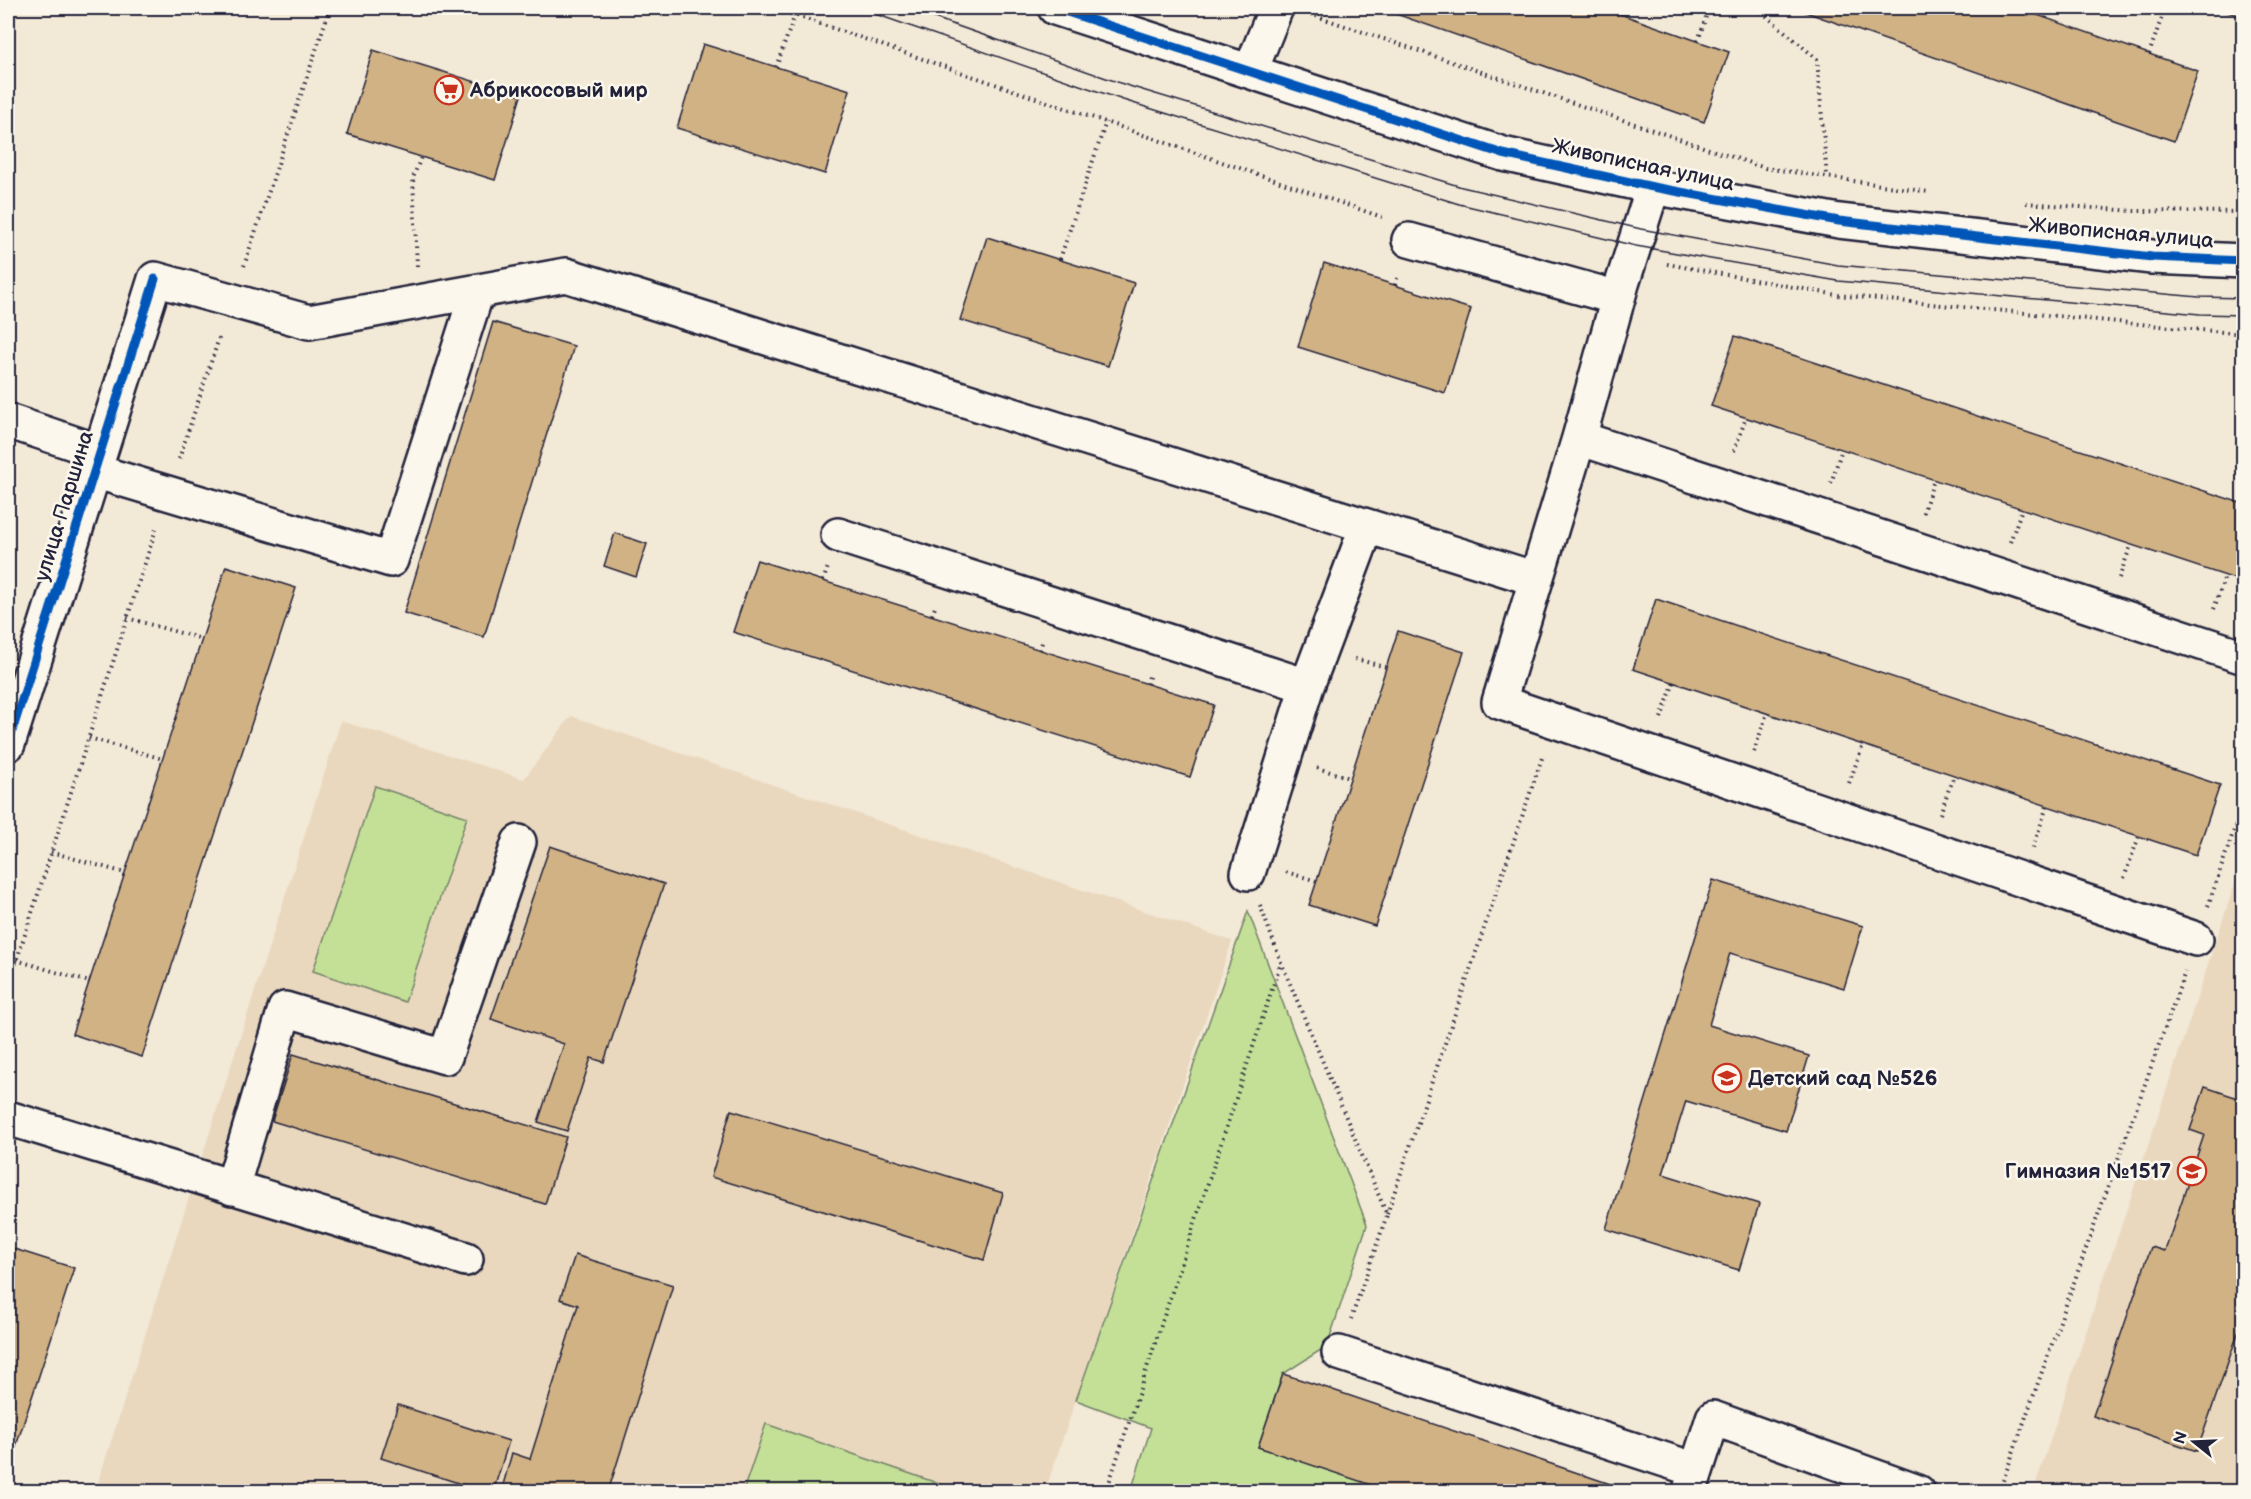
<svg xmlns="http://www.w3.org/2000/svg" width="2251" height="1499" font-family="'Balsamiq Sans',sans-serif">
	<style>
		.built { fill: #e9d8be }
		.green { fill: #c4e097; stroke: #738169; stroke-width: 1.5 }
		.building { fill: #d1b284; stroke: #22223b; stroke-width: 1.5 }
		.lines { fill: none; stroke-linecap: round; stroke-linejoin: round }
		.minor-casing { stroke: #22223b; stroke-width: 38 }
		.path { stroke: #22223b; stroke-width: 4; stroke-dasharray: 1.5 4.5; stroke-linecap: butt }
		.minor { stroke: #fbf7ec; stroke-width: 33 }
		.tram { stroke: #22223b; stroke-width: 1.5 }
		.cycleway-casing { stroke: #fbf7ec; stroke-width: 13 }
		.cycleway { stroke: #0057b8; stroke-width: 9 }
		.labels { text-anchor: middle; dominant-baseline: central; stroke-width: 5; stroke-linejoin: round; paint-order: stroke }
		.poi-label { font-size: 21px; font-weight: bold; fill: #22223b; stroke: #fbf7ec; text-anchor: start }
		.street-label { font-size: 21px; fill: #22223b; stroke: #fbf7ec }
	</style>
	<rect width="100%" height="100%" fill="#f3e9d7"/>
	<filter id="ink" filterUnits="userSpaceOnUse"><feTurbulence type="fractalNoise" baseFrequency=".0167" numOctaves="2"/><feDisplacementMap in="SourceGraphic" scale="12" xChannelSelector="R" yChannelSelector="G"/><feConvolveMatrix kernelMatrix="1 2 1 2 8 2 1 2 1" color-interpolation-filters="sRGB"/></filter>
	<g filter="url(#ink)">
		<path class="built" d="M571,716L1232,941L1045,1491L95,1492L341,721L524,779Z
			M2243,859V1491L2058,1492L2036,1483Z"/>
		<path class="green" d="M375,786L467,817L405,1002L313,971Z
			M1248,911L1367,1225L1327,1346L1283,1374L1258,1447L1392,1491H1131L1151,1428L1076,1400Z
			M766,1424L940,1484L937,1491H743Z"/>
		<path class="building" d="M1379,8H1603L1729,52L1704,122Z
			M1794,8H2017L2198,71L2174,141Z
			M2215,8H2244V17Z
			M703,44L850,90L825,174L677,128Z
			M373,50L521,96L495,180L347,134Z
			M987,237L1134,283L1108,366L960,320Z
			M1324,263L1471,309L1445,393L1298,347Z
			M493,322L574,346L484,637L404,613Z
			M1735,336L2244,504V582L1711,406Z
			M615,533L647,544L636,577L604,566Z
			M757,560L1214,705L1190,777L733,632Z
			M226,566L296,588L142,1057L72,1034Z
			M1656,599L2220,785L2196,855L1633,669Z
			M1398,631L1464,652L1375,926L1309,905Z
			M550,846L664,884L604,1062L591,1058L567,1131L538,1122L564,1044L491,1019Z
			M1713,880L1863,926L1844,988L1730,953L1709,1025L1809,1056L1786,1131L1686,1101L1663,1174L1759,1204L1739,1270L1606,1229Z
			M293,1054L566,1137L545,1204L272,1121Z
			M2205,1087L2244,1100V1316L2197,1451L2093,1416L2151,1247L2165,1251L2204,1135L2190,1130Z
			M731,1110L1003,1193L984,1260L711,1177Z
			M8,1247L74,1268L8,1471Z
			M575,1255L673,1285L608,1492H501L512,1453L530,1459L578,1305L560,1299Z
			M1283,1374L1327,1388L1634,1492H1392L1258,1447Z
			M398,1405L509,1441L493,1492H486L381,1458Z"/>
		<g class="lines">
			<g class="minor-casing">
				<path id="minor" d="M1055,8L1503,154L1653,187L1839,221L2152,257L2244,261
					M1251,70L1276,8
					M1653,187L1622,284L1579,438L1499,702L2196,939
					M1409,240L1618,298
					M8,421L100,452
					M1579,438L2244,657
					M94,471L391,560L477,292
					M838,535L1307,686
					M8,744L155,279L309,322L566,275L1536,579
					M1248,873L1307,686L1367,526
					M8,1118L466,1259
					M232,1188L285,1009L445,1057L519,842
					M1339,1353L1696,1470
					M1690,1490L1713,1418L1918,1492"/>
			</g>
			<path class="path" d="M774,8L1382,217
				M1757,8L1817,59L1827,177
				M1310,14L1765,168L1929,192
				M1626,16L1629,8
				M2046,18L2049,8
				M1698,41L1709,8
				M2149,54L2165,8
				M776,67L795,15
				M2026,203L2134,211L2244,212
				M1060,259L1106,122
				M1667,264L1837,295L2244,334
				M244,266L330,8
				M417,266L413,178L421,157
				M1395,285L1398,275
				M1734,451L1746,418
				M179,459L220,335
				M1831,483L1842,449
				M1923,513L1934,480
				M2010,542L2022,509
				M2119,578L2131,545
				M823,581L828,567
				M2214,609L2225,576
				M932,615L936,605
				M127,618L202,639
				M1040,650L1043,639
				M1355,659L1386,667
				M1147,684L1150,673
				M1661,718L1674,682
				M89,738L163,759
				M1754,752L1767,713
				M1317,768L1350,778
				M1849,783L1863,745
				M1940,814L1954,775
				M2033,848L2047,806
				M51,852L125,873
				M1286,872L1317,881
				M2124,878L2139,836
				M1260,905L1281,962L1387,1215L1351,1319
				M2208,906L2244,801
				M16,960L89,982
				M8,987L157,526
				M1387,1214L1543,755
				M1106,1492L1281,962
				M1999,1492L2185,972"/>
			<use href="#minor" class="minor"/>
			<path class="tram" d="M858,8L1123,100L1459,204L1636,246L1838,281L2200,314L2244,315
				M906,8L1126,85L1462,187L1641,229L1838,265L2199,297L2244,298"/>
			<g class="cycleway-casing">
				<path id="cycleway" d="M1055,8L1503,154L1653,187L1839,221L2152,257L2244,261
					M8,744L155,279"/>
			</g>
			<use href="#cycleway" class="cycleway"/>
		</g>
	</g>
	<defs>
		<g id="supermarket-ring" transform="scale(1.5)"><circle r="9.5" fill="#fbf7ec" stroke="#c8321e" stroke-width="1.5"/><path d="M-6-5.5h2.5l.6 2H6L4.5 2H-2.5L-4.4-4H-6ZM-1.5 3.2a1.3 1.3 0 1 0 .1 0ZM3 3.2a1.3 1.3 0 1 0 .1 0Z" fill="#c8321e"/></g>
		<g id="school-ring" transform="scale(1.5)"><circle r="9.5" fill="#fbf7ec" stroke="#c8321e" stroke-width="1.5"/><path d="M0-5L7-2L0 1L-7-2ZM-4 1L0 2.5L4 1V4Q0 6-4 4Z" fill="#c8321e"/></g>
	</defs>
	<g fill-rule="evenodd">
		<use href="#supermarket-ring" x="449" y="90"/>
		<use href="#school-ring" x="1727" y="1078"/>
		<use href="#school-ring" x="2192" y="1171"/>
	</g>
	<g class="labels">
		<g class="poi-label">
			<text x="470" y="90">Абрикосовый мир</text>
			<text x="1748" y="1078">Детский сад №526</text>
			<text x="2171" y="1171" text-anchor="end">Гимназия №1517</text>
		</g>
		<g class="street-label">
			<text transform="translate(1643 165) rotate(12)">Живописная улица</text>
			<text transform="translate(2121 233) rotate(5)">Живописная улица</text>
			<text transform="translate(64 506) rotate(-73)">улица Паршина</text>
		</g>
	</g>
	<rect width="2251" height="1499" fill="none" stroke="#fbf7ec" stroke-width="30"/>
	<rect x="15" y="15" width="2221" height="1469" fill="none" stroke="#22223b" stroke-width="2" filter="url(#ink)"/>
	<g transform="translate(2194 1442) rotate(288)" stroke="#fbf7ec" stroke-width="4.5" paint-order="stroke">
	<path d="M0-4.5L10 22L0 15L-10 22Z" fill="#22223b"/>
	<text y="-9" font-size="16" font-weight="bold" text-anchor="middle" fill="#22223b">N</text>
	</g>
</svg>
